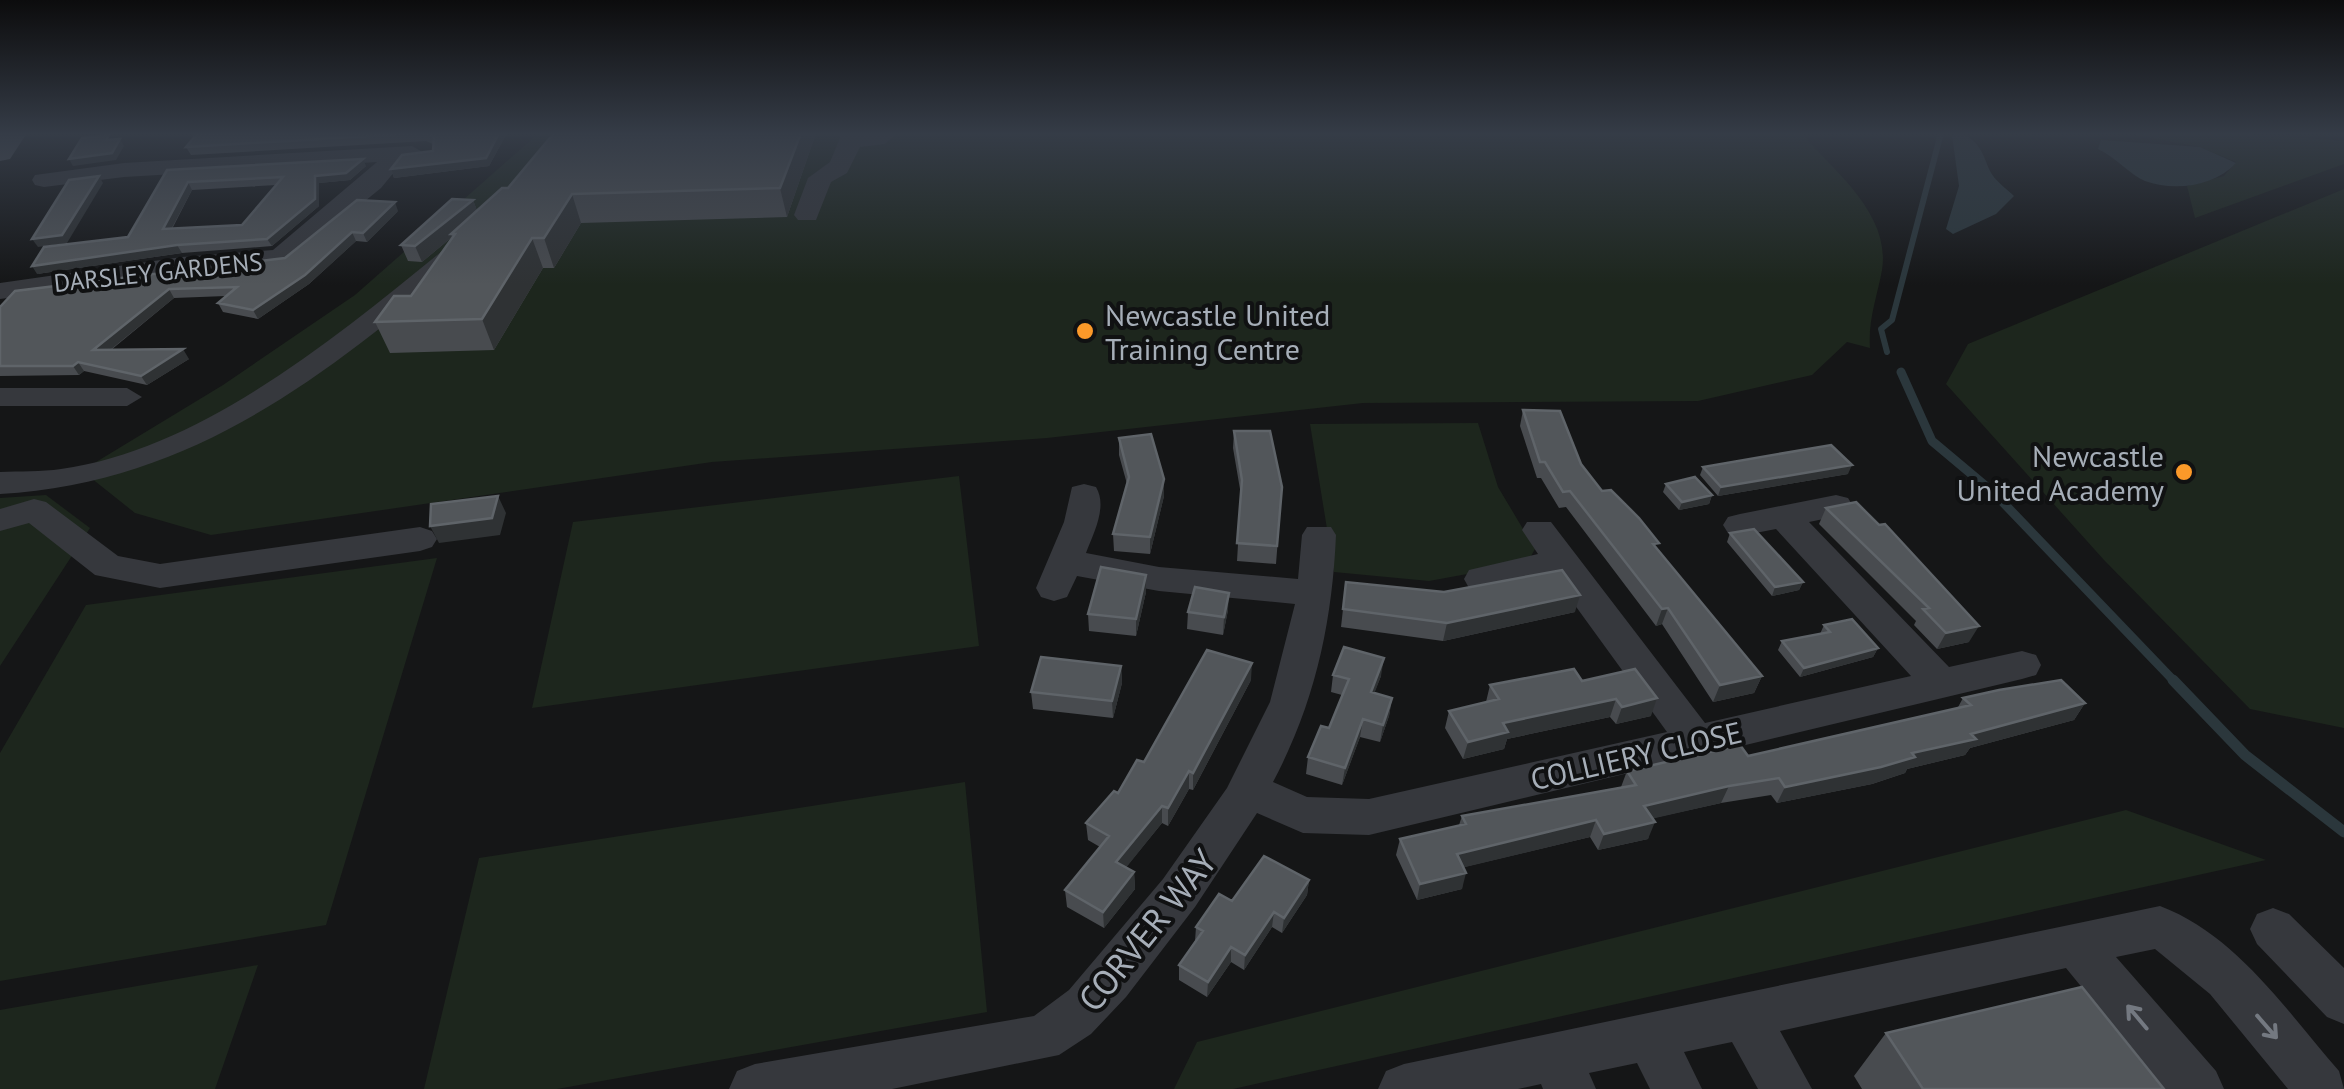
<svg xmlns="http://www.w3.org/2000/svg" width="2344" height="1089" font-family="'PT Sans',sans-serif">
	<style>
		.green { fill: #1d261d }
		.water { fill: #2b373c }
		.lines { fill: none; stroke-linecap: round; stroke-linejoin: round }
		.stream-far2 { stroke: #2b373c; stroke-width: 6 }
		.stream-far1 { stroke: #2b373c; stroke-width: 9 }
		.stream { stroke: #2b373c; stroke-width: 11 }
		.minor { fill: #36383d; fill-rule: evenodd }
		.major { fill: #52555c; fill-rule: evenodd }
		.wall { fill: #484b4f; fill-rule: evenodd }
		.shaded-wall { fill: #2f3234 }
		.building { fill: #52565a; stroke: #5f6469; stroke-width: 2.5; fill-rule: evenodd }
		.oneway { stroke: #747981 }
		.poi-dot { fill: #fb9929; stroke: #101112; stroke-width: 4 }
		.labels { text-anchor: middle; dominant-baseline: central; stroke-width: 8; stroke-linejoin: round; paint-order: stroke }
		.far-street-label { font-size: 25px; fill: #a6aeb8; stroke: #101112 }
		.poi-label { font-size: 30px; fill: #a6aeb8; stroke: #101112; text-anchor: start }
		.street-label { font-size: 30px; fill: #a6aeb8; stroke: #101112 }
		.near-street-label { font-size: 35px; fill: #a6aeb8; stroke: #101112 }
	</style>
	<rect width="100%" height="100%" fill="#151617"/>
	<path class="green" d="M539,133H1801C1834,171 1891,214 1882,270C1877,298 1868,319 1870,348L1847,342L1812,375L1698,401L1363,403L1047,438L712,462L211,535L135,513L91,478L73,476L223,385L355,295Z
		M2125,133H2234L2344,141V164L2195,218L2187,186L2224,176L2236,162L2200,147Z
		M2344,189V728L2250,709L2104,560L1946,384L1968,344Z
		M1478,423L1498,487L1535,549L1527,563L1429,581L1334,572L1310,424Z
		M959,476L979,646L532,708L573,522Z
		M46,495L90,528L0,666V498Z
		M437,558L326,925L0,981V753L86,605Z
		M965,782L987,1012L557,1089H424L479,858Z
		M2126,810L2266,860L1233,1089H1174L1197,1042Z
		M258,965L215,1089H0V1010Z"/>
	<path class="water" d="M1960,133C1981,142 1982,153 1990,171C1994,180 2007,189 2014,196L1996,214L1953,234L1946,229L1959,186L1952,135Z
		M2101,140L2200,147L2236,163C2215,186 2175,192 2145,181C2130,175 2117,158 2098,149Z"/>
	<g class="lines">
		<path class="stream-far2" d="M1887,352L1881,329L1892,320L1941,133"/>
		<path class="stream-far1" d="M1901,372L1932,441L1994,493L2175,682"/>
		<path class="stream" d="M2173,680L2245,755L2344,832"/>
		<path class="minor" d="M837,133H897L885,144L860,147L847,173L831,182L816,220H798L794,215L808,178L830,162L840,138Z
			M412,146L424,153L420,158L404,160L381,188L289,263L0,299V283L182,257L273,250L377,162L124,177L44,187L35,185L32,180L35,175L124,163Z
			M456,245L469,253L465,259C322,378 193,482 0,494V472C20,471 41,472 61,469C202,450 340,334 447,247Z
			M0,388H127L142,397L127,406H0Z
			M1084,484L1096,487C1108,507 1093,534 1086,553L1159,567L1298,579L1302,535L1307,527H1331L1336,535C1332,624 1315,703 1273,782L1307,797L1369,799L1667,732L1553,575L1482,591L1469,588L1464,579L1469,570L1538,554L1522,530L1527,522H1551L1705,723L1911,676L1776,529L1740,536L1728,533L1723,525L1728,517L1740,514L1836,495L1848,498L1853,506L1848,514L1809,522L1949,667L2022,651L2036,655L2041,665L2036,675L2022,679L1369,835L1303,833L1257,813L1195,907L1126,997L1091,1034L1059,1055L892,1089H729L737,1071L755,1064L1034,1016L1069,990L1163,879L1227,788L1270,702L1295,604L1159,591L1077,576L1067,597L1054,601L1041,597L1036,588L1064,522L1072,487Z
			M34,499L46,502L118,556L160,564L420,527L432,531L437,539L432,547L420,551L160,588L95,575L29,523L0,531V509Z
			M2160,906C2237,935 2287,1012 2339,1071L2344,1089H2288L2210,994L2155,949L2116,957L2216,1071L2224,1089H2165L2066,968L1780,1031L1812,1089H1758L1732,1042L1684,1052L1702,1089H1650L1637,1063L1589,1073L1596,1089H1543L1541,1084L1518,1089H1378L1386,1071L1404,1064Z
			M2273,908L2289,914L2344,968V1024L2327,1017L2257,944L2250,929L2257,914Z"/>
		<path class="major" d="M0,133H27L10,159L0,161Z"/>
	</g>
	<path class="wall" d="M507,133L489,166L394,178L391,169L433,151V144L426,141L191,155L186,147L196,135Z
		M554,133H816L787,217L581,223L554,268H543L494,350L390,353L375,322L411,296L452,238V237L422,262L408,261L401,245L473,200L477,211L508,188Z
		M366,166L350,180L319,183V206L272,246L182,253L37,274L128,237L167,170ZM276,185L242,225L172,229L192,190Z
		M398,211L367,242L356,241L309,284L258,319L223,312L218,303L226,296L174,298L111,350L189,359L147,385L84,371L79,375L0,376V307L285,258Z
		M1523,410L1581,464L1602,491L1657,548L1762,676L1754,693L1713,702L1662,624L1656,626L1566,507L1559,508L1541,478H1537L1520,426Z
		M1234,431L1282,487L1276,564L1237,561L1241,495L1233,448Z
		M1119,438L1164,496L1150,554L1114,551L1113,534L1127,484L1119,455Z
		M1703,467L1848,474L1718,496L1700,475Z
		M1666,484L1712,495L1709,504L1679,510L1663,492Z
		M1826,508L1969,642L1937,649L1914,625L1916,621L1819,524Z
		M1730,533L1803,582L1799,590L1772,596L1727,542Z
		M1346,582L1575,612L1443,641L1341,627Z
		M1146,592L1136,636L1089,631L1088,614Z
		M1228,610L1223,635L1187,629L1188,612Z
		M1824,625L1878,648L1873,657L1800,677L1778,650L1782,641L1820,634Z
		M1121,666L1122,683L1113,718L1033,709L1031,692Z
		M1333,675L1381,676L1374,693L1392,698L1389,716L1380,742L1360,737L1342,785L1306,774L1308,757L1329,728L1342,695L1331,692Z
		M1251,680L1193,790L1189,789L1168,826L1162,823L1126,867L1134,872L1135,889L1104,928L1067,907L1065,890L1100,847L1088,840L1086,823L1118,793L1144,762Z
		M1582,681L1651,716L1616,724L1610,717L1507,739L1504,749L1463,759L1445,728L1449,711L1486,702L1490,685Z
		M1963,698L2085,703L2074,720L1970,748L1965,755L1907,769L1905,773L1872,784L1777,803L1771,795L1721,803L1653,818L1648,839L1598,850L1590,837L1464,867L1462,889L1417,900L1396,855L1400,839L1459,825L1462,816L1621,787L1627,771L1748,756L1957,709Z
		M1309,880L1307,895L1282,933L1272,927L1244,970L1231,962L1207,997L1179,980V965L1195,941L1196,927L1232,901Z
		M1886,1033L2164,1089H1862L1854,1076Z"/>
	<path class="shaded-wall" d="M499,133H507L489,166L394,178L391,169Z
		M801,133H816L787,217L780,188Z
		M120,139L124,146L116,160L73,166L69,159Z
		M363,159L366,166L350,180L319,183V206L272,246L267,239L315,176Z
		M99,176L103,183L67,243L38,247L32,239Z
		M188,182L192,190L167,237L163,229Z
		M572,194L581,223L554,268L544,238Z
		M473,200L479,215L451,234L452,237L422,262L415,246Z
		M395,202L398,211L367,242L363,233Z
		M352,232L356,241L309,284L258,319L253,310Z
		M532,238L543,268L494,350L482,319Z
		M177,245L182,253L37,274L32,266Z
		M169,289L174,298L99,359L93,350Z
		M183,349L189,359L147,385L141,376Z
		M78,362L84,371L79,375L73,366Z
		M1852,465L1848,474L1718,496L1721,487Z
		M1164,479V496L1150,554V537Z
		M1712,495L1709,504L1679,510L1682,502Z
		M498,496L506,513L500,535L439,543L430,526Z
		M1146,575V592L1136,636V619Z
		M1803,582L1799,590L1772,596L1775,587Z
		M1229,593L1228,610L1223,635L1224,617Z
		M1580,595L1575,612L1443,641L1447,623Z
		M1668,608L1662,624L1656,626L1662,609Z
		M1979,626L1969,642L1937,649L1946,633Z
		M1878,648L1873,657L1800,677L1804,668Z
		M1384,658L1381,676L1368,710L1371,692Z
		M1252,663L1251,680L1193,790V773Z
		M1121,666L1122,683L1113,718L1112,701Z
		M1762,676L1754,693L1713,702L1720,685Z
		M1392,698L1389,716L1380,742L1383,725Z
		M1657,698L1651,716L1616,724L1622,707Z
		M1616,699L1610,717L1507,739L1504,749L1463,759L1468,742L1503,723Z
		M2085,703L2074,720L1970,748L1965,755L1907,769L1905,773L1872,784L1777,803L1785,787L1912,753L1971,734Z
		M1363,719L1360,737L1342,785L1345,768Z
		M1189,771V789L1168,826V808Z
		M1729,786L1721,803L1638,822L1644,806Z
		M1162,806V823L1117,879L1116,862Z
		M1596,820L1590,837L1453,870L1457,854Z
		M1655,822L1648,839L1598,850L1604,834Z
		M1134,872L1135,889L1104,928L1103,912Z
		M1466,873L1462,889L1417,900L1420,884Z
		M1309,880L1307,895L1282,933L1284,918Z
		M1274,912L1272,927L1244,970L1245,955Z
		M1231,947V962L1207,997L1208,982Z"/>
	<path class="building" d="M224,133H421L186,147L196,135Z
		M423,133H499L486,158L391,169L402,155L433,151L434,136Z
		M554,133H801L780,188L572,194L544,238H532L482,319L375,322L394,296H411L455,234H451L502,188H508Z
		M109,135L106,140L120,139L112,153L69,159L82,138Z
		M363,159L346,173L315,176V199L267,239L177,245L32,266L44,247L128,237L167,170ZM283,177L242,225L163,229L188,182Z
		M99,176L62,235L32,239L69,180Z
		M452,199L473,200L415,246L401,245Z
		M357,200L395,202L363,233L352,232L305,275L253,310L218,303L237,287L169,289L93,350L183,349L141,376L78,362L73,366H0V307L15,291L285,258Z
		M1523,410L1560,411L1581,464L1602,491L1611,490L1639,518L1659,543L1653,544L1762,676L1720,685L1668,608L1662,609L1570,491L1563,492L1545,462H1540Z
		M1234,431H1270L1282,487L1277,546L1237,543L1242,480Z
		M1151,434L1164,479L1150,537L1113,534L1129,477L1119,438Z
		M1831,445L1852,465L1721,487L1703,467Z
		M1695,477L1712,495L1682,502L1666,484Z
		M498,496L492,518L430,526L431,504Z
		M1856,502L1879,525L1885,524L1979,626L1946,633L1923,609L1929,608L1826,508Z
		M1754,529L1803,582L1775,587L1730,533Z
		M1101,567L1146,575L1136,619L1088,614Z
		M1562,570L1580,595L1447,623L1343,609L1346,582L1444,592Z
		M1195,587L1229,593L1224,617L1188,612Z
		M1852,619L1878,648L1804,668L1782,641L1830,632L1824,625Z
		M1344,647L1384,658L1371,692L1392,698L1383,725L1363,719L1345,768L1308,757L1321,726L1329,728L1349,679L1333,675Z
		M1207,650L1252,663L1193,773L1189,771L1168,808L1162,806L1116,862L1134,872L1103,912L1065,890L1109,836L1086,823L1114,791L1118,793L1137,760L1144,762Z
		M1041,657L1121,666L1112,701L1031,692Z
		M1574,669L1582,681L1635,669L1657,698L1622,707L1616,699L1503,723L1508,732L1468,742L1449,711L1499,699L1490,685Z
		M2061,680L2085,703L1971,734L1976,739L1912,753L1915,757L1881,767L1785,787L1779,778L1729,786L1644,806L1655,822L1604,834L1596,820L1457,854L1466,873L1420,884L1400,839L1466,824L1462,816L1636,785L1627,771L1740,745L1748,756L1971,705L1963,698L1999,690Z
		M1264,856L1309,880L1284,918L1274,912L1245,955L1231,947L1208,982L1179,965L1203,931L1196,927L1219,894L1232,901Z
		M2082,987L2164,1089H1923L1886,1033Z"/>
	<defs><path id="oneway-shaft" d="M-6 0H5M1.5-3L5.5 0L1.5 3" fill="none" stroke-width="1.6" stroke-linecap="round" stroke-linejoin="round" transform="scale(2.5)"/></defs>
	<g class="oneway">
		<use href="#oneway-shaft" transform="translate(2137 1017) rotate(-130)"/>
		<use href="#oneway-shaft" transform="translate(2267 1027) rotate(49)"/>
	</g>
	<linearGradient id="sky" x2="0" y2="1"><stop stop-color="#0c0c0d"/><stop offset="0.47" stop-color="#353c47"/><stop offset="1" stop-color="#353c47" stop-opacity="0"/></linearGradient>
	<rect width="2344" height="285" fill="url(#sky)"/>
	<g class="poi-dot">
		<circle cx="1085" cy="331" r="10"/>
		<circle cx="2184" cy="472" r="10"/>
	</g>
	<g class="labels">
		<g class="far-street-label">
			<text transform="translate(158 272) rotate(-6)">DARSLEY GARDENS</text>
		</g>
		<g class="poi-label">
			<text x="1105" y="314">Newcastle United<tspan x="1105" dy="34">Training Centre</tspan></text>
			<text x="2164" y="455" text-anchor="end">Newcastle<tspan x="2164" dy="34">United Academy</tspan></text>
		</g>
		<g class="street-label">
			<text transform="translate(1636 755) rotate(-13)">COLLIERY CLOSE</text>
		</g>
		<g class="near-street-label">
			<text transform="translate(1147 930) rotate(-51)">CORVER WAY</text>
		</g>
	</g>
</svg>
